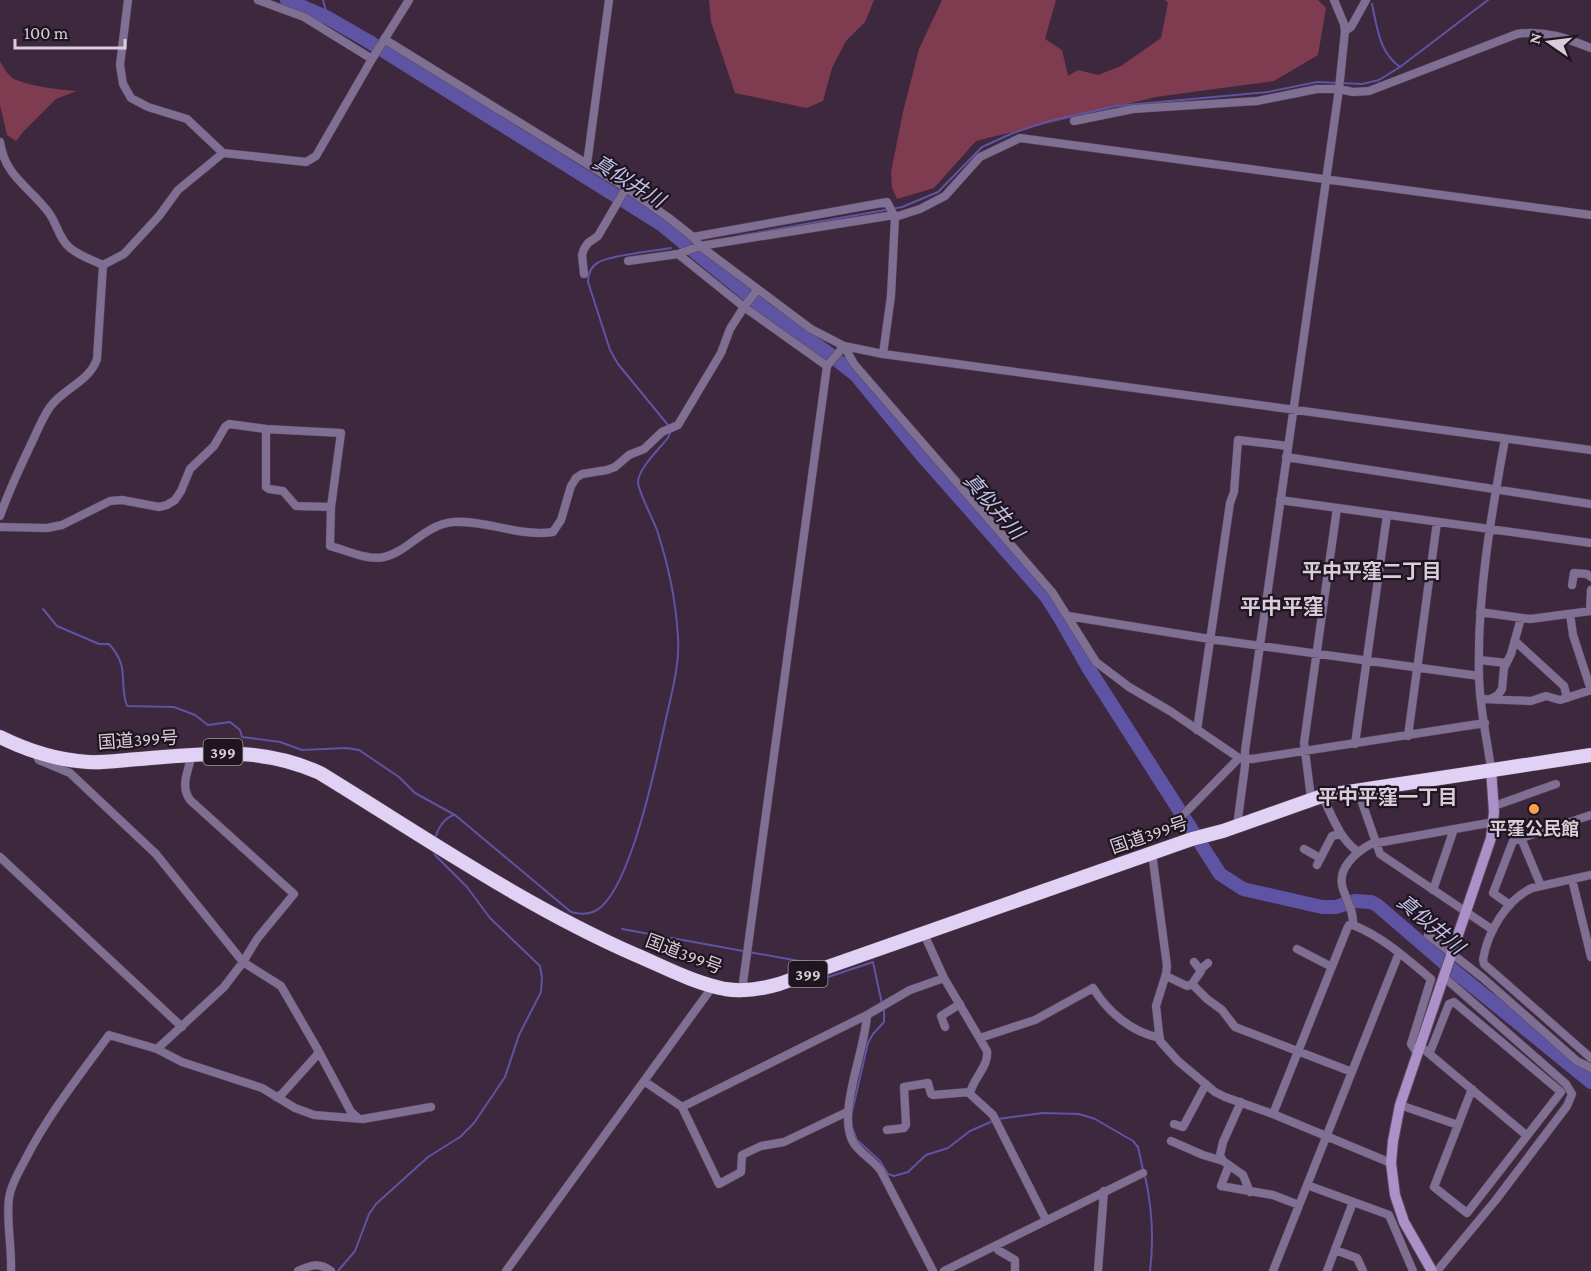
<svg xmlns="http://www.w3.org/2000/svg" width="1591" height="1271" font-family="'Crimson Pro','Noto Sans JP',serif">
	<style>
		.green { fill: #7f3b4f }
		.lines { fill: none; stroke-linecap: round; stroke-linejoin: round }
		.stream { stroke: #5f54a4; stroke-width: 2 }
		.river { stroke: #5f54a4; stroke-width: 14 }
		.street-casing { stroke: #59465a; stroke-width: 9 }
		.secondary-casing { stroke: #59465a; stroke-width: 12 }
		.highway-casing { stroke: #59465a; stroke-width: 15 }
		.street { stroke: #7f6f92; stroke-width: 8 }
		.secondary { stroke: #ac91c9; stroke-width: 10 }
		.highway { stroke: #e1d1f4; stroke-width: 14 }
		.poi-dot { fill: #f99f4d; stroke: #1e151e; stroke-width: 2 }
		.labels { text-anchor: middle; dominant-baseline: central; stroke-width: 4.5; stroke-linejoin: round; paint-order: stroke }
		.shield { fill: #1e151e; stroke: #a296a2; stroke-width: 1.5 }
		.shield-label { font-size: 16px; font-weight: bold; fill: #dacddb }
		.street-label { font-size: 18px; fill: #dacddb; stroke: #1e151e }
		.poi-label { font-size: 18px; font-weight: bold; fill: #dacddb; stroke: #1e151e }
		.water-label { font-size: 20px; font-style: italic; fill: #c2c0ed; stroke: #1e151e }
		.neighbourhood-label { font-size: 20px; font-weight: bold; fill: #dacddb; stroke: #1e151e }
		.quarter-label { font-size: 21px; font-weight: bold; fill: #dacddb; stroke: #1e151e }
	</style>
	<rect width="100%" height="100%" fill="#3d283e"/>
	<path class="green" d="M709,0H874L865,22L846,41L832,68L823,101L807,108L735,93L711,22Z
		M942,0H1056L1045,39L1062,50L1068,76L1078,70L1098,75L1121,66L1161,38L1168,3L1165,0H1318L1326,8L1318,55L1274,81L1156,97L976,141L934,188L897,199L892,188L891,172L903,112L919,49Z
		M0,61C3,67 6,72 11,77C24,86 61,90 77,91L56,99L23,132L16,141L7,135L0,105Z"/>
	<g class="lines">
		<path class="stream" d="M323,0L328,18
			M1372,4C1377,27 1379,52 1400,67L1488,0
			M738,236L902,207L938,192L982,147L1013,133L1049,121L1116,106L1268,92L1317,82L1362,84L1379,80L1400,67
			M43,609L57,626L99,644H109C131,668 118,681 127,706L174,707L195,715L208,725L230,722L240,730L242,737L280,742L302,750L347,748L359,750L399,777L415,793L455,815L571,912C582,915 592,915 601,907C632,880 656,765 665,723C671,695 680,666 678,637C676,601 668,564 657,530C652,517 640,495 638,483C637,470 660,448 668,438L670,433L668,425L618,364L610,350L588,282C588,274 591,266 599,262C611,255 655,251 671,248
			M435,840C437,829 444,818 454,815
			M622,929L810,963L811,967
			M815,979L816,981L873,962L882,1004
			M852,1112L868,1043L873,1034L884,1022V1009
			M998,1119L1043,1113L1079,1114L1095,1119L1133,1141L1138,1147L1143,1170
			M852,1127L857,1140L880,1161L888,1174L894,1176L908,1172L926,1155L948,1148L970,1131L993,1121
			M1145,1176C1152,1207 1154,1239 1150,1271
			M338,1271L355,1251L369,1214L376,1204L428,1157L460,1137L474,1123L505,1077L519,1035L541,992L542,978L540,966L490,918L467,887L435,855L434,851"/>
		<path class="river" d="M287,0L328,18L368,41L661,224L765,309L828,353L856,375L920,453L1046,596L1060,618L1089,669L1220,874L1243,889L1322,907H1336L1355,901L1371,902L1377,905L1442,961L1591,1082"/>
		<g class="street-casing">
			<path id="street" d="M128,0L120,65L123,84L131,98L148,107L187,119L223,153L306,162L316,156L372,59L409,0
				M258,0L304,17L372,59
				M1345,31L1351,27L1366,0
				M384,39L626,188L669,218L693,237L700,246L811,329L844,346L883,354L1591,450
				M1074,121L1133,109L1257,101L1317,89H1339L1353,92L1369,91L1517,34C1544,30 1566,38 1591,48
				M0,142C5,177 30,187 49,213C57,224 59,239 70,248C80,256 92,260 103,265
				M587,164L609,0
				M693,237L887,202L895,217
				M628,261L678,254
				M584,274L582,255L584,249L588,243L598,236L626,188
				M757,290L744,307L678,254L700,246L894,215
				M844,346L854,364L1052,592L1096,662L1129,687L1170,711L1239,758L1252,759L1485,723
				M883,354L891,296L895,217L920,209L945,196L980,157L1020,138L1591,215
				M266,429V487L269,489L283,491L296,506L331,507
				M1286,457L1591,504
				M1280,500L1591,543
				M0,516C9,490 21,465 33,440C38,429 43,417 50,407C64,388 89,382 97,359L103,265L124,254L159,216L178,190L223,153
				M0,527L47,528L62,525L110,501L122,500L159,507L167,505L175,500L181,491L190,469L214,446L225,427L229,424L266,429L341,433L331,507L330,546C346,550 368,561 384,557C408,552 424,525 453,522C488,520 518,537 553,532L561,520L571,486L576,478L582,474L607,470L615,467L629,455L644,449L662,432L678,425L721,353L730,329L744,307L827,366
				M1572,585L1574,573L1587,574L1591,577
				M1590,611L1591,590
				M1480,612L1530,619L1591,611
				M1570,614L1573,635L1591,690
				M1068,616L1210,639L1479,676
				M1515,641L1564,686L1567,698
				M1479,660L1506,663
				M1482,699L1531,701L1546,696L1560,700L1591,690
				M1491,699L1498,695L1502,689L1504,668L1511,654L1521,618
				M1197,730L1230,503L1234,492L1238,440L1288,446
				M1408,736L1437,522
				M1355,744L1387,515
				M35,753L39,760L70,773L156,854L243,962L281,986L318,1050L351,1112L358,1118
				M1491,769C1487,738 1479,706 1479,674C1477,596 1491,516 1505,439
				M1358,791L1380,854L1493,930
				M1322,796C1332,815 1339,838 1357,851
				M1311,798L1304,743L1337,508
				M1494,806L1556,784
				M1185,813L1239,758
				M1237,826L1245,766V751L1339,89L1345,31L1344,24L1334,0
				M1521,838L1541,886
				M1304,849L1320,858
				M1152,853L1167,966L1166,974L1156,1006L1159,1033L1160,1041L1178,1061L1215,1092L1225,1097L1273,1114L1391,1163
				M0,857L182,1027
				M1317,865L1332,836L1341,834
				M1591,875L1532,888C1506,900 1487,933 1483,960L1484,964L1591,1058
				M1572,879L1591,957
				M1433,890L1454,829
				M1510,905L1493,893L1513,841L1591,815
				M1353,925C1354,912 1347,901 1343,889C1336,869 1356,852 1371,844L1494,822
				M1353,925C1383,937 1407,959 1431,979L1411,1044L1417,1053
				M924,934L944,978L987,1051C989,1067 972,1079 970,1094L993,1115L1046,1220
				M1428,935L1483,978L1577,1061L1591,1068
				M1297,949L1332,967
				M1201,969L1208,963
				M1166,976L1187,986L1192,984L1201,971L1194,962
				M1192,984L1207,999L1222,1010L1235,1027L1352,1072
				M742,990L827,366L844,346
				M867,1015C865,1051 838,1110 852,1140C858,1153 873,1159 881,1171L933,1271
				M945,1027L941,1016L960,1004
				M980,1038L1035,1020L1093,988C1108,1012 1131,1032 1160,1038
				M1420,1046L1526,1135
				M157,1049L182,1062L262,1088L295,1108L314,1115L363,1119L431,1107
				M1430,1052L1449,1004L1454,1002L1561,1092L1467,1213L1434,1187L1472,1089
				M644,1081L682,1107L719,1184L741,1172L742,1155L761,1146L784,1142L847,1112
				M276,1097L282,1094L317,1055L318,1050
				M1241,1102L1223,1142L1220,1155L1223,1161L1243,1175L1250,1192
				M1400,1105L1458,1125
				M682,1107L867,1015L910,990L944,978
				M1273,1114L1347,929L1349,925H1353
				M1174,1124L1183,1127L1206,1084
				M887,1130L904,1128L906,1125L904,1087L928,1083L931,1094L933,1095L970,1092
				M1171,1141L1203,1155L1223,1161
				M1229,1165L1221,1186L1273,1195L1299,1205
				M1307,1185L1389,1215L1413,1271
				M997,1245L998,1250L1015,1260V1271
				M1335,1250L1357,1258L1363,1271
				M11,1271C12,1247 6,1220 9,1198C11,1184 19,1172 25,1160C48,1115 79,1076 109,1035L157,1049L224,987L243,962L257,939L294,894L190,800C180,786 188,771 192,755
				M298,1271C311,1265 319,1262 331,1271
				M506,1271L713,986
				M944,1271L1143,1173
				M1098,1271L1104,1191
				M1273,1271L1399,953
				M1327,1271L1353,1202
				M1437,1271L1495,1201L1567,1106L1572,1094L1566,1084L1444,977"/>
		</g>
		<g class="secondary-casing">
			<path id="secondary" d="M1432,1271L1404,1222L1395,1195L1391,1163L1393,1141L1400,1105L1491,838L1494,812L1491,769"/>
		</g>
		<g class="highway-casing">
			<path id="highway" d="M0,737C28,751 57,760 88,762C105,763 122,760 139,759C203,754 259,745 320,773C423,836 524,906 636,955C664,967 694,983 725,989C743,992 762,989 779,984L1192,839L1223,831L1322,796L1591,755"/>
		</g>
		<use href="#street" class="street"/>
		<use href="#secondary" class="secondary"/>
		<use href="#highway" class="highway"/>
	</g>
	<circle class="poi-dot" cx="1534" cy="809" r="6"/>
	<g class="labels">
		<g class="shield">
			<rect x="203.5" y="739" width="39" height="26" rx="4.5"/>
			<rect x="788.5" y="961" width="39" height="26" rx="4.5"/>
		</g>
		<g class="shield-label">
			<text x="223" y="752">399</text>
			<text x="808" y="974">399</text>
		</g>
		<g class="street-label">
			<text transform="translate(138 740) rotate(-4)">国道399号</text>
			<text transform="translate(1149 835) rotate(-19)">国道399号</text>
			<text transform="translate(684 954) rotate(21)">国道399号</text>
		</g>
		<g class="poi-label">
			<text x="1534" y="829">平窪公民館</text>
		</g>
		<g class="water-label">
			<text transform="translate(629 181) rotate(32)">真似井川</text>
			<text transform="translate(994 506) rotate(49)">真似井川</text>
			<text transform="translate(1431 924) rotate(40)">真似井川</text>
		</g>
		<g class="neighbourhood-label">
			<text x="1372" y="571">平中平窪二丁目</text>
			<text x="1388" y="797">平中平窪一丁目</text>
		</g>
		<g class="quarter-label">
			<text x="1282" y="607">平中平窪</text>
		</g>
	</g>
	<g transform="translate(1549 42) rotate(284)" stroke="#1e151e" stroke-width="4.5" paint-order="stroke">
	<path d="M0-4.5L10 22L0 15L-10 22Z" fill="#dacddb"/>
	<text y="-9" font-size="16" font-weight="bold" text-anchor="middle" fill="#dacddb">N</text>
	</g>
	<path d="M15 39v9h110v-9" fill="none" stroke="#dacddb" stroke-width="3"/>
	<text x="24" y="39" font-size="18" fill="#dacddb" stroke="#1e151e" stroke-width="4.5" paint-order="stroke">100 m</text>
</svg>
